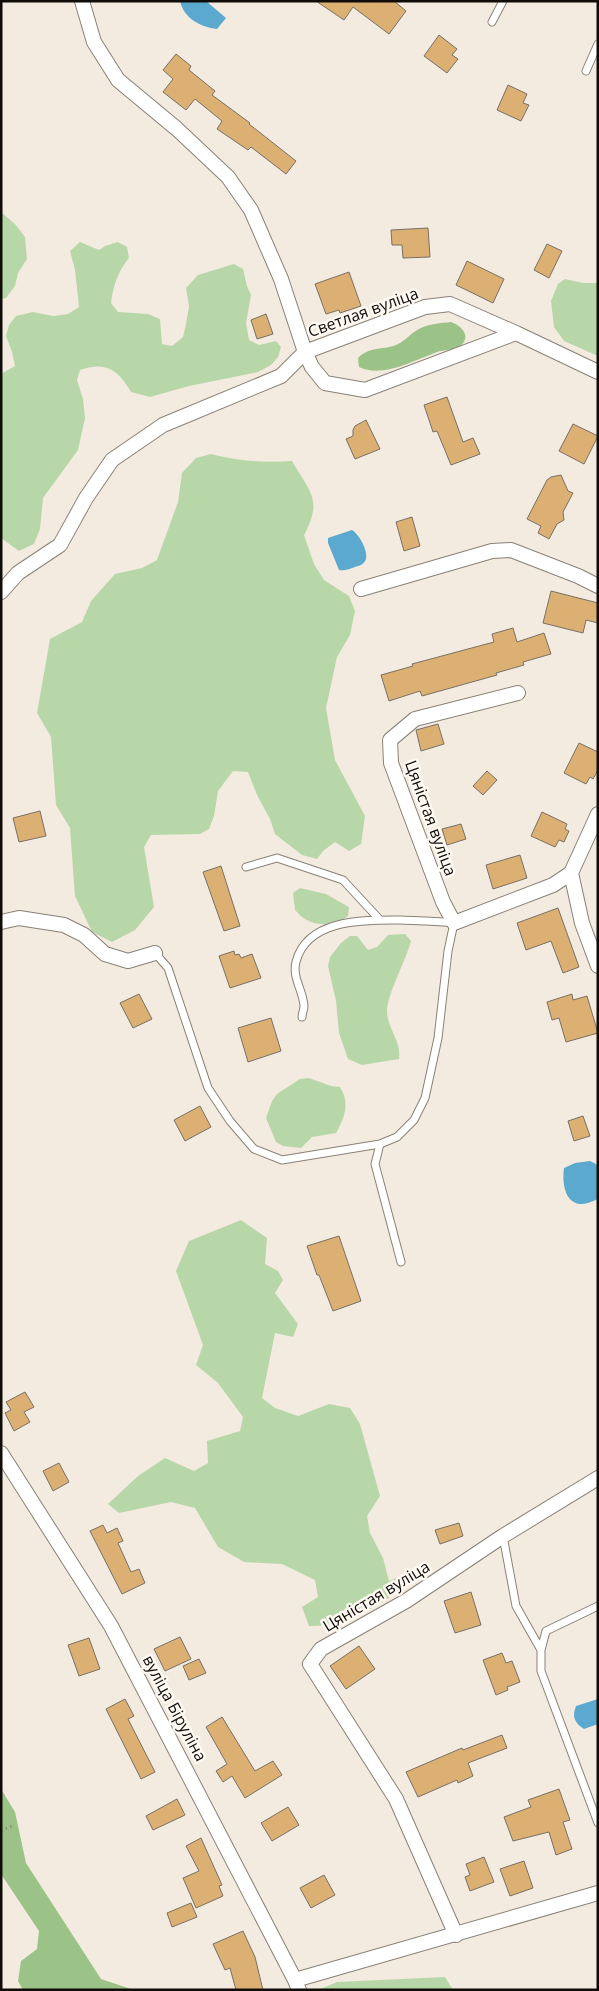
<svg xmlns="http://www.w3.org/2000/svg" width="599" height="1991" font-family="'Open Sans',sans-serif">
	<style>
		.green { fill: #b8d7a8 }
		.forest { fill: #9bc387 }
		.water { fill: #5ba9ce }
		.building { fill: #dcb073; stroke: #787066 }
		.lines { fill: none; stroke-linecap: round; stroke-linejoin: round }
		.service-casing { stroke: #898176; stroke-width: 9 }
		.minor-casing { stroke: #898176; stroke-width: 16 }
		.path { stroke: #847e77; stroke-width: 3; stroke-dasharray: 1 4; stroke-linecap: butt }
		.service { stroke: #fff; stroke-width: 7 }
		.minor { stroke: #fff; stroke-width: 14 }
		.labels { text-anchor: middle; dominant-baseline: central; stroke-width: 5; stroke-linejoin: round; paint-order: stroke }
		.street-label { font-size: 16px; fill: #100d09; stroke: #fef9f2 }
	</style>
	<rect width="100%" height="100%" fill="#f4ebe0"/>
	<path class="green" d="M2,213L15,224L25,237L27,259L18,273L15,286L6,298L1,299Z
		M80,242L99,250L105,246L118,242L127,247L129,258C118,271 113,286 111,303L118,312L148,314L160,319L162,344L172,346L183,337L186,324L189,306L186,288L198,275L234,264L243,269L247,286L251,295L246,323L249,340L259,345L276,341L281,347L278,357L271,365L258,372L189,386L150,397L131,392C118,370 106,361 80,370L77,380L83,399L85,418L78,450L43,498L40,529L34,544L19,551L1,538V374L15,366L12,352L6,336L9,325L16,316L33,312L53,316L68,314L79,307L75,270L70,251Z
		M565,279L583,283H598V356L564,341L554,327L551,301L558,284Z
		M211,454C238,461 264,463 292,461C310,492 323,500 304,535L314,564L324,580L349,596L355,611L350,635L337,657L326,708L335,760L365,816L361,844L349,851L335,842L323,851L317,859L302,855L275,834L270,819L257,795L248,772L233,771L218,791L214,816L209,829L200,834L151,835L144,847L154,907L135,930L112,942L92,932L75,896L70,828L56,805L51,737L37,713L50,639L82,622L91,601L115,574L142,568L157,560L178,502L182,473L196,458Z
		M300,888L326,894L349,907L348,916C338,924 318,927 307,920C302,918 298,913 295,910L293,893Z
		M405,934L411,941C406,960 387,995 387,1011C387,1028 402,1042 399,1059L362,1065L348,1059L339,1033L336,1001L328,966L330,957L341,943L350,936H357L368,950L377,947L388,935Z
		M309,1078L331,1086L340,1087C350,1102 345,1118 336,1133L312,1137L301,1148L283,1146L276,1142L266,1118L272,1101L277,1094L300,1079Z
		M241,1220L267,1238L265,1264L278,1271L283,1280L275,1293L298,1324L293,1337L275,1333L262,1398L275,1408L298,1416L329,1404L350,1408L360,1424L380,1496L367,1516L370,1533L383,1558L389,1581L410,1572L418,1577C390,1599 347,1628 309,1626L302,1607L318,1597L315,1580L282,1564L244,1562L218,1547L195,1508L171,1502L119,1513L108,1504L138,1476L165,1458L194,1471L208,1463L207,1441L240,1431L243,1417L218,1383L196,1365L203,1345L176,1271L189,1241Z
		M445,1977L453,1990L320,1989L337,1982Z"/>
	<path class="forest" d="M451,322C463,326 472,338 459,347C454,350 445,350 440,351C416,359 383,379 359,367L358,358C371,345 384,351 398,344C405,341 410,334 417,330C427,324 440,323 451,322Z
		M1,1789L15,1812L26,1863L101,1979L134,1990H23L18,1981L21,1961L37,1949L39,1931L1,1874Z"/>
	<path class="water" d="M180,1H206L226,18L217,29C201,27 184,19 180,1Z
		M352,530C359,534 370,553 365,561C363,565 358,566 355,567C349,569 345,571 339,570L328,543V538Z
		M590,1161L596,1164L598,1167V1199C593,1201 587,1204 582,1204C564,1204 562,1181 564,1168L575,1163Z
		M598,1699V1724L584,1729C574,1722 572,1717 576,1706Z"/>
	<path class="building" d="M316,1H394L406,11L389,34L353,7L344,20Z
		M439,35L457,49L452,55L458,59L447,73L424,56Z
		M176,54L191,66L189,70L215,91L212,95L250,123L249,124L296,161L286,174L251,147L248,150L217,129L222,121L195,99L186,110L163,92L173,79L163,70Z
		M508,85L527,94L523,103L529,105L521,121L497,110Z
		M428,228L430,257L403,258L402,245H392L391,230Z
		M547,244L562,251L549,278L534,270Z
		M467,261L504,279L493,303L456,285Z
		M349,272L361,306L340,313L339,310L326,314L315,284Z
		M266,314L273,334L257,339L251,320Z
		M447,397L463,442L473,438L480,454L451,465L437,431L433,432L424,405Z
		M366,420L380,449L355,459L346,439L353,436V430L355,426Z
		M573,424L598,436L584,464L559,451Z
		M561,475L568,491L573,493L563,512L564,520L557,524L549,539L538,533L541,526L527,519L547,480L551,477Z
		M412,517L420,546L404,551L396,522Z
		M551,591L598,603V623L586,620L583,633L543,623Z
		M513,628L517,642L544,633L551,654L523,662L524,665L496,673L497,675L422,696L420,691L389,701L381,675L413,666L412,664L494,642L492,634Z
		M438,724L444,744L421,751L416,730Z
		M579,743L598,752V770L593,779L590,777L586,784L564,773Z
		M487,771L497,780L483,795L473,786Z
		M40,811L46,836L19,842L13,818Z
		M542,812L567,824L565,829L569,831L564,842L559,840L555,847L531,836Z
		M461,824L466,839L447,845L442,829Z
		M520,855L527,878L493,889L486,865Z
		M221,866L240,926L224,931L203,872Z
		M558,908L579,967L563,973L551,941L526,950L517,923Z
		M234,951L235,955L239,954L241,958L252,954L261,978L230,988L219,956Z
		M139,994L152,1019L133,1028L120,1003Z
		M572,994L573,1000L587,996L598,1033L566,1042L559,1018L552,1020L547,1002Z
		M271,1018L281,1051L248,1062L238,1028Z
		M200,1106L211,1127L185,1141L174,1120Z
		M583,1116L590,1136L574,1141L568,1121Z
		M339,1236L361,1301L333,1311L319,1275H317L307,1246Z
		M25,1392L34,1407L24,1412L30,1422L14,1431L5,1413L11,1410L6,1402Z
		M59,1463L69,1482L53,1491L43,1471Z
		M459,1523L463,1536L440,1544L435,1530Z
		M103,1525L107,1533L117,1528L123,1541L118,1543L131,1572L139,1569L145,1583L122,1594L90,1531Z
		M471,1592L481,1625L455,1633L444,1601Z
		M180,1637L191,1659L165,1671L154,1649Z
		M89,1638L100,1669L79,1676L68,1645Z
		M359,1646L375,1669L346,1689L330,1666Z
		M502,1653L506,1663L512,1661L520,1682L507,1687L508,1690L496,1695L483,1660Z
		M199,1659L206,1673L189,1680L183,1666Z
		M125,1699L134,1716L128,1719L155,1772L141,1779L106,1709Z
		M222,1717L255,1771L273,1761L282,1775L245,1798L232,1776L223,1782L216,1771L227,1764L206,1727Z
		M502,1735L507,1748L468,1763L473,1776L458,1783L457,1780L418,1797L406,1772L462,1748L463,1750Z
		M559,1789L570,1820L563,1822L572,1849L556,1855L549,1832L513,1841L504,1817L531,1807L528,1800Z
		M177,1799L185,1815L153,1830L146,1816Z
		M288,1807L299,1825L272,1841L261,1823Z
		M201,1838L222,1885L219,1886L223,1896L196,1908L183,1878L199,1871L186,1846Z
		M484,1857L494,1882L470,1891L465,1877L470,1875L466,1864Z
		M524,1861L533,1888L510,1896L500,1869Z
		M324,1875L335,1895L311,1908L300,1888Z
		M191,1903L197,1917L172,1927L167,1913Z
		M243,1931L255,1957L263,1990H236L230,1968L225,1970L213,1944Z"/>
	<g class="lines">
		<g class="service-casing">
			<path id="service" d="M492,22L503,1
				M586,71L598,44
				M246,867L277,858L343,880L380,920
				M155,953L168,968L208,1088L230,1121L254,1149L282,1160L380,1144L397,1137L414,1120L425,1098L438,1038L448,951L454,923C437,921 419,921 401,920C366,920 307,918 296,962C292,978 303,990 304,1006C304,1009 302,1014 302,1017
				M380,1144L375,1164L401,1262
				M503,1536L516,1606L541,1650
				M598,1606L546,1631L541,1650V1671L598,1823"/>
		</g>
		<g class="minor-casing">
			<path id="minor" d="M82,1L94,42L118,80L177,129L228,177L251,210L281,279L305,352L312,367L325,383L365,390L516,333L598,372
				M361,589L492,551L511,550L578,576L598,586
				M1,592L18,573L60,545L86,498L112,460L163,425L281,376L305,352L425,307L450,304L516,333
				M518,693L415,719L390,740L391,763L443,902L454,923L553,885L571,873
				M598,814L571,873L582,923L598,966
				M1,922L19,918L64,925L84,935L105,954L128,961L155,953
				M1,1453L111,1626L295,1980L299,1990
				M456,1935L396,1799L310,1664L321,1649L406,1601L503,1536L598,1478
				M295,1980L598,1893"/>
		</g>
		<path class="path" d="M1,1830L12,1826"/>
		<use href="#service" class="service"/>
		<use href="#minor" class="minor"/>
	</g>
	<g class="labels">
		<g class="street-label">
			<text transform="translate(363 312) rotate(-20)">Светлая вуліца</text>
			<text transform="translate(431 818) rotate(70)">Цяністая вуліца</text>
			<text transform="translate(376 1596) rotate(-31)">Цяністая вуліца</text>
			<text transform="translate(175 1708) rotate(62)">вуліца Біруліна</text>
		</g>
	</g>
	<rect width="599" height="1991" fill="none" stroke="#100d09" stroke-width="5"/>
</svg>
